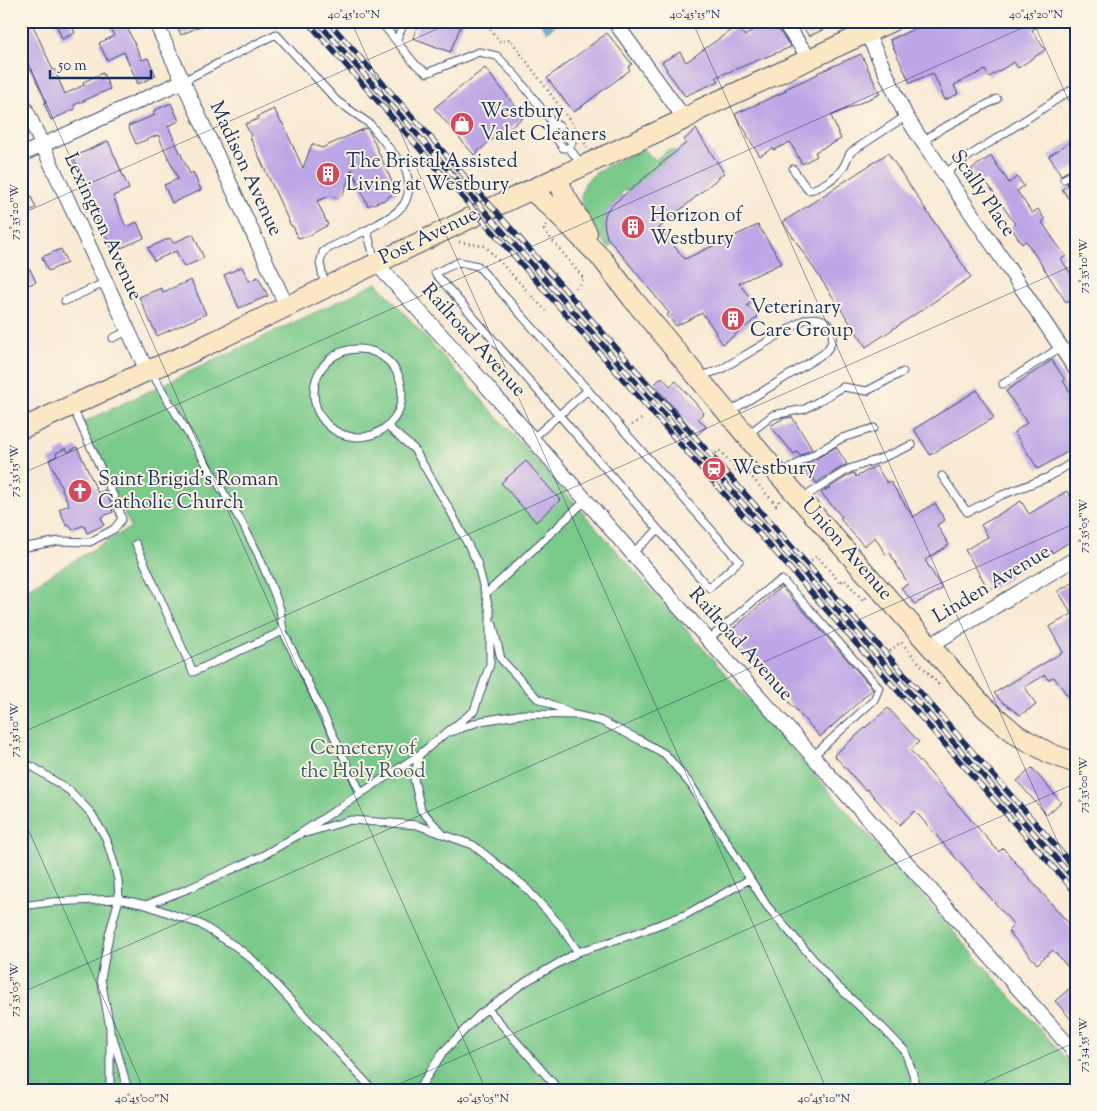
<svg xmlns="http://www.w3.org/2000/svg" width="1097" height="1111" font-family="'Sorts Mill Goudy',serif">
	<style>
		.green { fill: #79c98a; stroke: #4a7c74 }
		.water { fill: #3ca9bb; stroke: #2c6c8c }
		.building { fill: #bca6e5 }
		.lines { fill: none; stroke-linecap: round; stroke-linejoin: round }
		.lane-casing { stroke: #3c4b70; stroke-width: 9 }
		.street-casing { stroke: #3c4b70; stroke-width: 16 }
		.secondary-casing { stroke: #3c4b70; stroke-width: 22 }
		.path { stroke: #3c4b70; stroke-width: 2.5; stroke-dasharray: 1 4; stroke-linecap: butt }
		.lane { stroke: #fff; stroke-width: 7 }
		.street { stroke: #fff; stroke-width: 14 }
		.secondary { stroke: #fbe7c3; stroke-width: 20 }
		.rail-casing { stroke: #1b2f5e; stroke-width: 5.5 }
		.rail { stroke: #fcf5e5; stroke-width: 4; stroke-dasharray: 11; stroke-linecap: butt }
		.ticks { fill: none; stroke: #1b2f5e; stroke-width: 1; stroke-opacity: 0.45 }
		.labels { text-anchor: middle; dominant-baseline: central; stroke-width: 4; stroke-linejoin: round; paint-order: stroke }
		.poi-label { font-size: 20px; fill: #1b2f5e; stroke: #fcf5e5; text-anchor: start }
		.street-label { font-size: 20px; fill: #1b2f5e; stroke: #fcf5e5 }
		.park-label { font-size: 20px; fill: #375d6b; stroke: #fcf5e5 }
		.neatline { fill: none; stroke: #1b2f5e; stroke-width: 2 }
		.ticks-label { font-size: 12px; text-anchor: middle; fill: #1b2f5e }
	</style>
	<rect width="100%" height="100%" fill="#fcf5e5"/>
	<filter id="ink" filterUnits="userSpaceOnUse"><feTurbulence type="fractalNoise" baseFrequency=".02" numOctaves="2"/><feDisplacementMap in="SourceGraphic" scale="10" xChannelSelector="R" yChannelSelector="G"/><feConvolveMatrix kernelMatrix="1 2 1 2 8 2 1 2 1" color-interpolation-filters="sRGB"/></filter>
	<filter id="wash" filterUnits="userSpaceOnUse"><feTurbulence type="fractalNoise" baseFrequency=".0096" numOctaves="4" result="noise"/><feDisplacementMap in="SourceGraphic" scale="20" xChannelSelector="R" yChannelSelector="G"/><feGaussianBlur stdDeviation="1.12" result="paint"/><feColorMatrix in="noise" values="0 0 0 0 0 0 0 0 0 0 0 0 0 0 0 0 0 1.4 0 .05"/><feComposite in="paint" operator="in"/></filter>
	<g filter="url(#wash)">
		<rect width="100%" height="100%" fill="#f9ead4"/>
		<path class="green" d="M643,149L655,160L668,150H674L677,154H673C662,163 643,176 636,188L634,186L629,191L627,189L620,194L622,196C618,200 613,203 610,207C600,219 605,234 613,245L608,248C601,237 584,217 581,205C580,198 582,188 586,182C593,171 630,155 643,149Z
			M377,283L570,498L1076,1070V1090H21V592L131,527L82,423Z"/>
		<path class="water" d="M539,21H560L547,32Z"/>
		<g id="blocks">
			<path class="building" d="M21,21H31L53,70L54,69L65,94L84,85L83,82L103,73L110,89L74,105L75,109L51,120L44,103L46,102L31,69L28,70L21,55Z
				M55,21H70L75,33L62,39Z
				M107,21H124L142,60L148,58L156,76L138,84L124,52L107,60L99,43L114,36Z
				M175,21H211L181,35Z
				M420,21H463L450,52L413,38Z
				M766,21H772L791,47L716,77L719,81L685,96L666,70L667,69L662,62L680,52L686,62L737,26L745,36Z
				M799,21H843L809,36Z
				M931,21H1047L1032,30L1045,50L1018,68L1014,62L989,77L985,70L954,85L958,94L945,100L933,73L910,83L890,40Z
				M607,33L632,64L628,67L630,70L574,112L547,78Z
				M861,54L880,94L831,116L841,139L815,152L817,156L802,164L790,142L774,150L773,148L760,156L747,136L748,135L735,114L786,91L785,89L818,74L817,73Z
				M485,68L524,117L497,138L496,136L474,155L434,108Z
				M171,103L179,121L168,126L190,174L193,172L201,190L172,203L164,185L178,179L158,135L136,144L128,126L155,115L153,111Z
				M274,109L281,122H282L303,168L312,144L322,148L366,128L369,131L397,193L389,196L387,199L368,206L352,169L343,195L336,198L330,196L317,201L328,225L310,235L298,238L293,226H291L250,137L251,136L245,124L258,119L257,117Z
				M696,129L724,173L659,228L685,259L758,225L782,263L739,283L753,302L747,305L758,317L723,344L715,333L716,332L702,313L676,326L667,315L669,313L607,237L605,229L604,221L606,212L611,206L679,149L686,143L684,140Z
				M1076,138V167L1061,175L1049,156Z
				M108,141L129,189L113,196L126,227L137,222L144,238L112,252L95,215L99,214L73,157Z
				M888,153L971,277L866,347L783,222Z
				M991,156L1009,183L1017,177L1024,186L1017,191L1032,213L1038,209L1045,220L1042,222L1056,243L1066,256L1061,259L1076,282V295L1066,302L1026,241L1022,244L1011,227L1015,224L985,180L980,183L971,169Z
				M21,174L36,208L21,215Z
				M1076,178V210L1062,189L1068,185L1067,183Z
				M193,234L204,258L184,267L176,251L154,261L148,248L170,238L173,243Z
				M61,249L67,263L48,271L42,257Z
				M242,267L249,281L258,277L268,296L239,308L224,275Z
				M30,269L36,282L21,288V273Z
				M191,280L206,314L157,336L139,297L161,288L163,292Z
				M1052,360L1065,380L1063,381L1076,401V447L1038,469L1014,432L1027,423L1006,391Z
				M662,377L670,386L676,381L704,413L698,418L706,427L697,435L654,385Z
				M977,390L994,418L930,455L914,429Z
				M792,417L812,449L800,456L797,452L794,454L770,426L782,419Z
				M77,447L98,493L105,490L112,506L111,507L113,512L101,517L104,525L87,533L84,525L72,530L70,525L67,526L59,509L69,505L49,460L57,456L56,453L66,448L68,452Z
				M836,447L847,464L816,483L805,465Z
				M526,461L560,500L536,522L501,483Z
				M876,466L887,483L890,481L913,517L935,503L945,520L937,525L949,545L925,560L942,589L915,604L901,588L908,584L890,553L886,555L875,537L864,546L840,519L842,517L821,493L851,474L854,473L856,477Z
				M1067,491L1076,506V538L1052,553V551L1009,576L1010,578L989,590L965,550L988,537L981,525L1021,501L1029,514Z
				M1076,581V708L1054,677L1048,680L1045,675L1025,687L1036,705L1020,715L1000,700L994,693L1063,652L1049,627L1072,614L1058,591Z
				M781,587L809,617L873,689L820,737L728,633Z
				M888,708L919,742L910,750L999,852L1003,848L1076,932V976L1053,950L1037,964L1008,931L1014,925L915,811L899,825L867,789L865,790L834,755Z
				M1032,768L1061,802L1047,815L1017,781Z
				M1076,983V1025L1055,1001Z"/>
		</g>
	</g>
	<g filter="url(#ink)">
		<use href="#blocks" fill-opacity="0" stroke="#3c4b70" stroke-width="1"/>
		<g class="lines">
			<g class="lane-casing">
				<path id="lane" d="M380,21L415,64L427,73L479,52L497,56L516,76L552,122L559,126L572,143L569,148
					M852,21L861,33
					M396,41L405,21
					M183,81L276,34L337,101L370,124L405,168C418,206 395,214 367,230L375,262
					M552,122L551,131L563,148H569L582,165
					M922,142L941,129L997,99
					M793,169L805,186L808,190C817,190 837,177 842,169C846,164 847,157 851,152L906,116
					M944,174L963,160L1076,87
					M1064,179L1076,172
					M325,287L320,263L323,252L329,248L367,230
					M65,301L106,282
					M113,338L128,331
					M314 393a44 44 0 1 1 88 0a44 44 0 1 1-88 0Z
					M151,372L242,523L258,554L275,595L280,609L283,631L361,793
					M700,376L720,370L804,320C829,311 843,337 823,354L728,413
					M1003,384L1061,347
					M747,435L773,415L805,409L843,387L867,391L903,372
					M532,439L559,415L435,273L459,262L478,266L739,561L709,588L559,415L588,390
					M780,474L842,438L874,428
					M942,476L967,512L1002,495L1049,477L1076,460
					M801,499L849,469L882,458L912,445
					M136,544L193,672L283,631
					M21,548L59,541L90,542L114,529L122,519L118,506L72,406
					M632,553L658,530
					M486,594L586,500
					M493,625L501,659L537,698L570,713
					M708,640L770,587L782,580L813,613L879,688L874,700L813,756
					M451,732L481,721L524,714L575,715L601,721L640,740L665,754L691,785L767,906L835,984L882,1027L905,1051L913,1074L916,1090
					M419,755L414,779L421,810L442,833
					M21,762L33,767L70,791L91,813L106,838L115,867L118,880L119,899L109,935L101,979L110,1028V1090
					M306,833L351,820L417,825L473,845L523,885L560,925L578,952
					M146,905L190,888L262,856L298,835L419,755L442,736L474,711L490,664V612L477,562L450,510L414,449L388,427
					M21,906L52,902L119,899L146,905L200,924L238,948L254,961L373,1090
					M488,1009L559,1090
					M113,1037L128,1090
					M418,1090L443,1052L480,1014L527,981L578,952L631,935L685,915L750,879"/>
			</g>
			<g class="street-casing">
				<path id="street" d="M155,21L287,307
					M614,21L685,119
					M783,21L810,59
					M867,33L906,116L918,135L997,251L1076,370
					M21,99L147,371
					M21,155L183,81
					M376,263L469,366L677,605L800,742L1076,1054
					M929,646L1076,558"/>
			</g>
			<g class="secondary-casing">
				<path id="secondary" d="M557,177L564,194L587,233
					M531,190L552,208L603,260L632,298L779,475L985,708L1017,735L1051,754L1076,763
					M21,429L147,371L186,355L485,211L685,119L701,109L892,21"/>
			</g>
			<path class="path" d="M484,21L500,42L510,39L580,134L587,148
				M546,225L544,230L584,279L576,288
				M459,242L485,246L546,311
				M632,425L641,419
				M716,453L719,450L740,474L745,469L776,505L779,502L778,500
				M811,560L817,556L840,583L844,579L863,600L867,597
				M890,651L901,642L938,684L941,682"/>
			<use href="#lane" class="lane"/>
			<use href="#street" class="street"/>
			<use href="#secondary" class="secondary"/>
			<g class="rail-casing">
				<path id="rail" d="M307,21L1076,893
					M317,21L1076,881
					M328,21L1076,869"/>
			</g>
			<use href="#rail" class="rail"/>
		</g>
	</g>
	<path class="ticks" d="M351,21L827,1090M692,21L1076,883M1033,21L1076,117M21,47L486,1090M21,214L455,21M21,474L1038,21M21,733L1076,264M21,813L144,1090M21,993L1076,523M386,1090L1076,783M968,1090L1076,1042"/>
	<defs>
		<g id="shop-disc" transform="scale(1.25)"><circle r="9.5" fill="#d1495b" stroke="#fcf5e5"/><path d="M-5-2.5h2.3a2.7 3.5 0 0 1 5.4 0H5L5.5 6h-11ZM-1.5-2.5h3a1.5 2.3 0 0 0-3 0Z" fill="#fff"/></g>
		<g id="building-disc" transform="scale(1.25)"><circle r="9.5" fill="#d1495b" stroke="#fcf5e5"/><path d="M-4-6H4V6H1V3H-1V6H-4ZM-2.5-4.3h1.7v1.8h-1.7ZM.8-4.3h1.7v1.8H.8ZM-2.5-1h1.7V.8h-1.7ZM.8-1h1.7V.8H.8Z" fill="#fff"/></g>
		<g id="station-disc" transform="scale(1.25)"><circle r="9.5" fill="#d1495b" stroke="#fcf5e5"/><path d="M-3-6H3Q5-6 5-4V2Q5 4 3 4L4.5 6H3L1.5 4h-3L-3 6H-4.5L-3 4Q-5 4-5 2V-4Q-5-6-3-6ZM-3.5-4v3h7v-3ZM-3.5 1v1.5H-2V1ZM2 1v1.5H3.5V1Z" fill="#fff"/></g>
		<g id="church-disc" transform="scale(1.25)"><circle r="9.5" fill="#d1495b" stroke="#fcf5e5"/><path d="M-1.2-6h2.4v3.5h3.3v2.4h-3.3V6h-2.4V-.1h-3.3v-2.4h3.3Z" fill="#fff"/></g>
	</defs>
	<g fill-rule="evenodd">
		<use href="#shop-disc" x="462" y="124"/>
		<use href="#building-disc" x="328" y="174"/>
		<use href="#building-disc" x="633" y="227"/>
		<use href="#building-disc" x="733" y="319"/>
		<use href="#station-disc" x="714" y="469"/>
		<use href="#church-disc" x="80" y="491"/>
	</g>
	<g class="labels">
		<g class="poi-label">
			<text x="480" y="112">Westbury<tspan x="480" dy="23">Valet Cleaners</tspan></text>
			<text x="346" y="162">The Bristal Assisted<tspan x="346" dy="23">Living at Westbury</tspan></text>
			<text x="650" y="216">Horizon of<tspan x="650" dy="23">Westbury</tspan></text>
			<text x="750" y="308">Veterinary<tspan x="750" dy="23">Care Group</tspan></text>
			<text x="732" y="469">Westbury</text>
			<text x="98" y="480">Saint Brigid's Roman<tspan x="98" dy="23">Catholic Church</tspan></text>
		</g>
		<g class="street-label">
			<text transform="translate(245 169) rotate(65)">Madison Avenue</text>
			<text transform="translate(982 194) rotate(56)">Scally Place</text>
			<text transform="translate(102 227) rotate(65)">Lexington Avenue</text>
			<text transform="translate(429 237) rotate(-26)">Post Avenue</text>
			<text transform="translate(473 341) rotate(48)">Railroad Avenue</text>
			<text transform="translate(846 550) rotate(49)">Union Avenue</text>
			<text transform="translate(992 585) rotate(-31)">Linden Avenue</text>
			<text transform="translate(740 645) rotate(48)">Railroad Avenue</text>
		</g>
		<g class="park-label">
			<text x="363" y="749">Cemetery of<tspan x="363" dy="23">the Holy Rood</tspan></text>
		</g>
	</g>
	<rect width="1097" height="1111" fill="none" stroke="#fcf5e5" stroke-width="55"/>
	<path d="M50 70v8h101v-8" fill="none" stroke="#1b2f5e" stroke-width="2.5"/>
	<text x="58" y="70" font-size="15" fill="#1b2f5e" stroke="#fcf5e5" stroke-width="4" paint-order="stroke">50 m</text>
	<rect x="28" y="28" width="1042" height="1056" class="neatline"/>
	<g class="ticks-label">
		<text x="354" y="18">40°45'10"N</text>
		<text x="695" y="18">40°45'15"N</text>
		<text x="1036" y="18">40°45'20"N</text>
		<text transform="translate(14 212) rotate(-90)" y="4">73°35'20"W</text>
		<text transform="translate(1083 266) rotate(-90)" y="4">73°35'10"W</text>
		<text transform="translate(14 471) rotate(-90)" y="4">73°35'15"W</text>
		<text transform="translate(1083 526) rotate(-90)" y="4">73°35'05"W</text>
		<text transform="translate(14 730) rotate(-90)" y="4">73°35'10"W</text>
		<text transform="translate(1083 785) rotate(-90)" y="4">73°35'00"W</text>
		<text transform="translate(14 990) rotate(-90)" y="4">73°35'05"W</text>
		<text transform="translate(1083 1045) rotate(-90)" y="4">73°34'55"W</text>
		<text x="142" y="1102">40°45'00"N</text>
		<text x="483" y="1102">40°45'05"N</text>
		<text x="824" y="1102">40°45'10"N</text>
	</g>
</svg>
